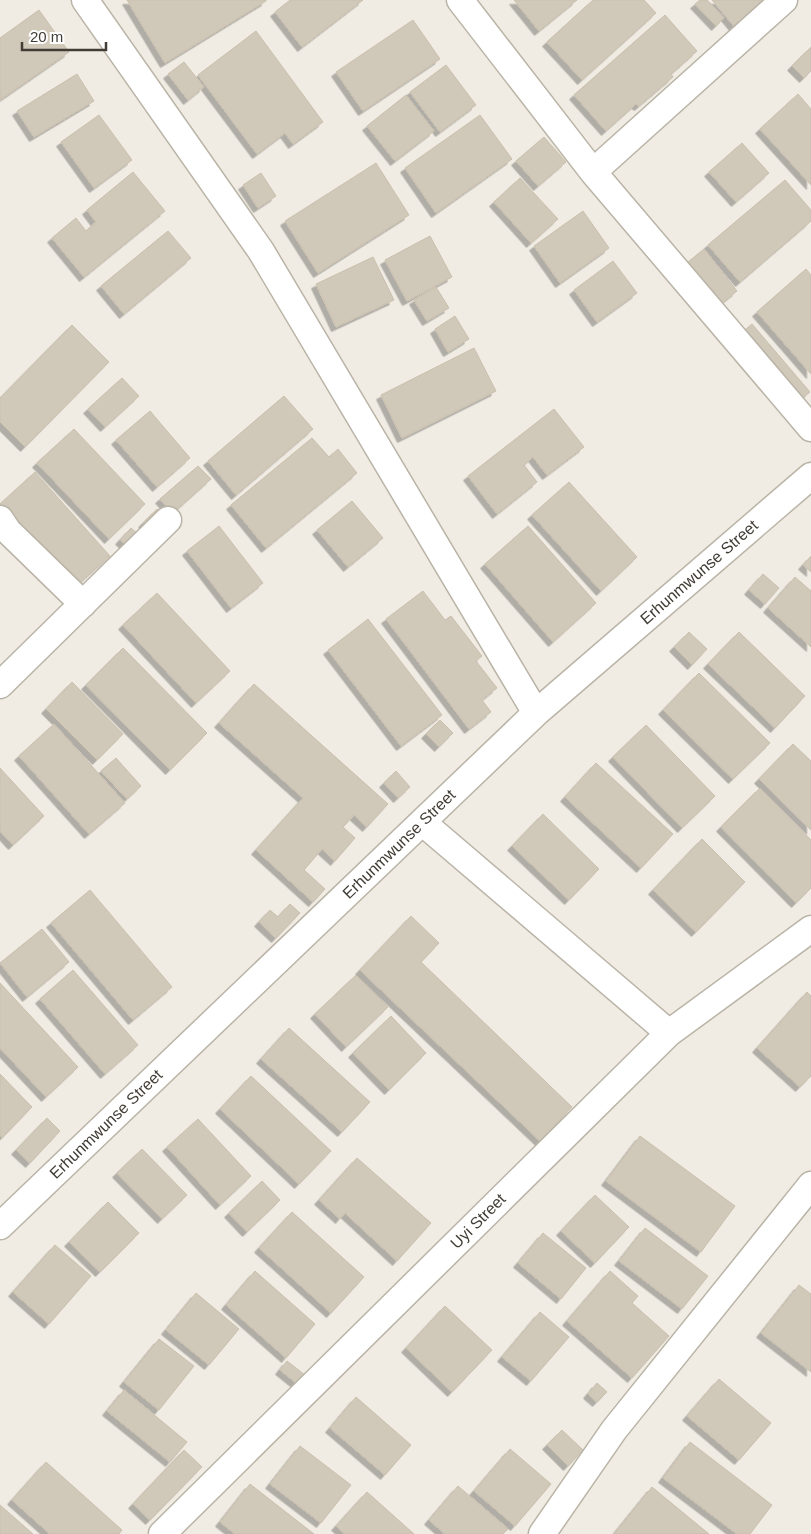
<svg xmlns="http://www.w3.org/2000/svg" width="811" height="1534" font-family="Arial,sans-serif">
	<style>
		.building { fill: #d0c8b9; stroke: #cbbfad; filter: url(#shadow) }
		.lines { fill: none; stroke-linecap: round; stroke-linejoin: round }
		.street-casing { stroke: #bab4a7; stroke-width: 29 }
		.street { stroke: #fff; stroke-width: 26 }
		.labels { text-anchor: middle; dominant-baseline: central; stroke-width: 4; stroke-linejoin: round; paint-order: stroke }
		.street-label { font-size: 16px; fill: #413c34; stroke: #fff }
	</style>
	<defs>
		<filter id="shadow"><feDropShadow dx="-4.5" dy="4.5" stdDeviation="0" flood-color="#0004"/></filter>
	</defs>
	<rect width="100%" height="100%" fill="#f0ece3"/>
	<path class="building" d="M127,0H266V1L165,63Z
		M290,0H363L302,47L275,12Z
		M514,0H577L539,31Z
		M593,0H644L656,13L582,80L547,42Z
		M700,0H707L724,18L716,26L695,4Z
		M712,0H775L738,31Z
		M39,10L69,52L0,100V38Z
		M665,15L697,51L671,74L673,77L639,106L636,104L606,131L574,95Z
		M413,20L440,59L363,111L336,72Z
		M256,31L323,122L293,144L285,133L257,154L198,75Z
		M811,47V71L804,78L792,66Z
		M184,62L204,87L188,100L168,74Z
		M446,65L476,105L440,132L410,92Z
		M77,74L94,101L34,137L17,111Z
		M798,94L811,109V185L760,129Z
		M406,95L434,131L395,161L367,126Z
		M99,115L132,160L94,188L61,142Z
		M480,115L512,159L436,213L405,168Z
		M544,137L566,162L538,186L516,161Z
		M742,143L769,173L736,202L709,172Z
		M376,163L409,215L318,273L285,221Z
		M133,172L165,211L84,277L52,238L76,218L86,231L96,222L87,210Z
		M261,173L276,196L258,208L243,185Z
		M520,178L558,219L531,243L494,202Z
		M785,180L811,210V221L740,282L708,245Z
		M583,211L609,248L560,283L534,246Z
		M168,231L191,258L124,314L101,286Z
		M430,236L452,277L407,301L385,260Z
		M704,249L737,291L722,303L688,262Z
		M373,257L394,300L336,327L316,284Z
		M613,261L637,293L597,322L574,290Z
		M806,269L811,275V374L757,312Z
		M436,287L449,308L427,321L414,300Z
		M455,316L469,339L448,352L435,329Z
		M752,324L810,392L798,402L740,334Z
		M72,325L109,362L25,447L0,422V398Z
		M474,348L496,391L402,438L381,395Z
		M122,378L139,396L105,427L88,409Z
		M284,396L313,429L236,495L208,461Z
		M554,409L584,447L547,475L533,457L524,465L537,482L497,514L468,476Z
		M150,411L190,458L157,487L116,440Z
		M74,429L145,504L109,539L37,463Z
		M312,438L329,457L338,449L357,473L266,548L231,505Z
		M198,466L211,479L173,513L160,499Z
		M35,472L110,556L75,587L0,504Z
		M569,482L637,557L601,591L532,515Z
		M352,501L383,538L348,567L317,530Z
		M157,509L165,518L151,531L143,523Z
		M219,526L263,583L231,608L187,551Z
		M528,526L596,603L553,642L485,564Z
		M131,528L144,539L133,552L120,540Z
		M811,556V572L803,565Z
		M763,574L779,588L765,604L749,590Z
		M795,577L811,591V647L768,608Z
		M423,591L445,620L451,616L482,656L476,661L497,688L482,700L491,712L469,729L386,619Z
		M157,593L230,671L196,703L123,625Z
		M368,619L442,715L401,746L328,650Z
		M689,632L707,649L692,665L674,647Z
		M739,632L805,696L775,728L708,664Z
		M123,648L207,733L170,770L86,685Z
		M699,673L770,743L733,779L663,710Z
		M72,682L123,734L97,760L46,709Z
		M254,684L388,804L367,827L354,815L343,827L355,838L335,861L322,849L304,870L325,889L313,902L256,850L303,798L219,723Z
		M440,720L453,733L439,747L426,734Z
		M54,724L125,803L89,834L19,756Z
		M646,725L715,796L682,828L613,757Z
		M793,744L811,761V830L759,779Z
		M116,758L141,786L127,799L101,771Z
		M596,763L673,834L641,868L565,797Z
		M0,768L44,816L13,845L0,831Z
		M396,771L410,787L398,798L384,783Z
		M760,788L811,840V888L796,903L721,827Z
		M543,814L599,869L569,900L512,846Z
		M702,839L745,882L696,932L653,890Z
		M90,890L172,987L133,1020L51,923Z
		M290,904L300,913L276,938L259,922L270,910L278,917Z
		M411,916L439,943L421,962L572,1107L540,1141L360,970Z
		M42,929L69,962L27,997L0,963Z
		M73,970L138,1045L105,1074L40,999Z
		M356,975L388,1007L346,1047L315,1014Z
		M0,983L78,1067L46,1097L0,1048Z
		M807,992L811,996V1076L800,1087L757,1048Z
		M391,1016L426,1053L389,1090L353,1053Z
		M289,1028L370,1102L342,1132L261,1059Z
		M0,1074L32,1107L2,1138L0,1136Z
		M251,1076L331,1151L299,1184L220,1109Z
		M47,1118L60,1131L30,1163L16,1150Z
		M198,1119L251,1176L220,1205L167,1147Z
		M640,1136L735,1206L701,1252L606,1181Z
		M142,1149L187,1195L162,1219L117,1173Z
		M357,1158L431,1223L397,1261L345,1213L340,1219L319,1200Z
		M262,1181L280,1200L247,1232L229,1213Z
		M595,1195L629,1227L595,1263L561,1231Z
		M108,1202L139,1233L100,1272L69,1242Z
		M292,1212L364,1277L331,1313L259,1248Z
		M645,1228L708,1276L682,1309L619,1261Z
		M543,1233L586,1268L561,1299L518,1263Z
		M55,1245L91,1276L49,1324L13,1292Z
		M255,1271L315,1324L286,1358L226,1305Z
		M610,1271L638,1296L632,1303L669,1336L632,1378L567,1321Z
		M799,1285L811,1294V1372L761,1333Z
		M196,1293L239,1329L209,1365L166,1330Z
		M445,1306L492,1350L452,1392L406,1348Z
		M540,1312L569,1337L531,1381L502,1357Z
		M159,1339L194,1366L159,1410L124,1382Z
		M287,1361L309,1378L301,1387L280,1370Z
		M719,1379L771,1423L739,1460L687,1416Z
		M597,1383L607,1392L597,1402L588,1394Z
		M124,1390L187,1442L170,1462L107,1411Z
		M356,1397L411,1445L385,1475L330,1428Z
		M562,1430L583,1450L568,1466L547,1445Z
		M690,1442L772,1505L750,1534H737L663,1478Z
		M300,1446L351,1485L321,1523L270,1484Z
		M510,1449L551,1484L515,1526L474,1491Z
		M184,1450L202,1467L150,1520L133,1504Z
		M46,1462L122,1530L119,1534H50L12,1500Z
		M250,1484L314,1534H235L220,1522Z
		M458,1486L508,1529L503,1534H445L429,1520Z
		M652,1487L709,1534H614Z
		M367,1492L414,1534H345L336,1526Z
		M0,1505L33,1534H0Z"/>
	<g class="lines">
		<g class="street-casing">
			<path id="street" d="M85,0L261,251L536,713
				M460,0L593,172L811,428
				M593,172L784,0
				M0,519L8,531L83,604
				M0,685L168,520
				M422,822L669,1033
				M0,1226L536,713L811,476
				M162,1534L669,1033L811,929
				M542,1534L614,1430L811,1185"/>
		</g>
		<use href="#street" class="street"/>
	</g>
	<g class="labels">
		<g class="street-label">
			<text transform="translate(699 572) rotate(-41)">Erhunmwunse Street</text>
			<text transform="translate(399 844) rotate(-44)">Erhunmwunse Street</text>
			<text transform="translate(106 1124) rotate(-44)">Erhunmwunse Street</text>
			<text transform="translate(478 1221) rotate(-45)">Uyi Street</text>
		</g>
	</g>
	<path d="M22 42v8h84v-8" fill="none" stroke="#413c34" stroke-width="2.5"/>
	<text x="30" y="42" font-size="15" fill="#413c34" stroke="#ffffff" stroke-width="4" paint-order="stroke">20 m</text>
</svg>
